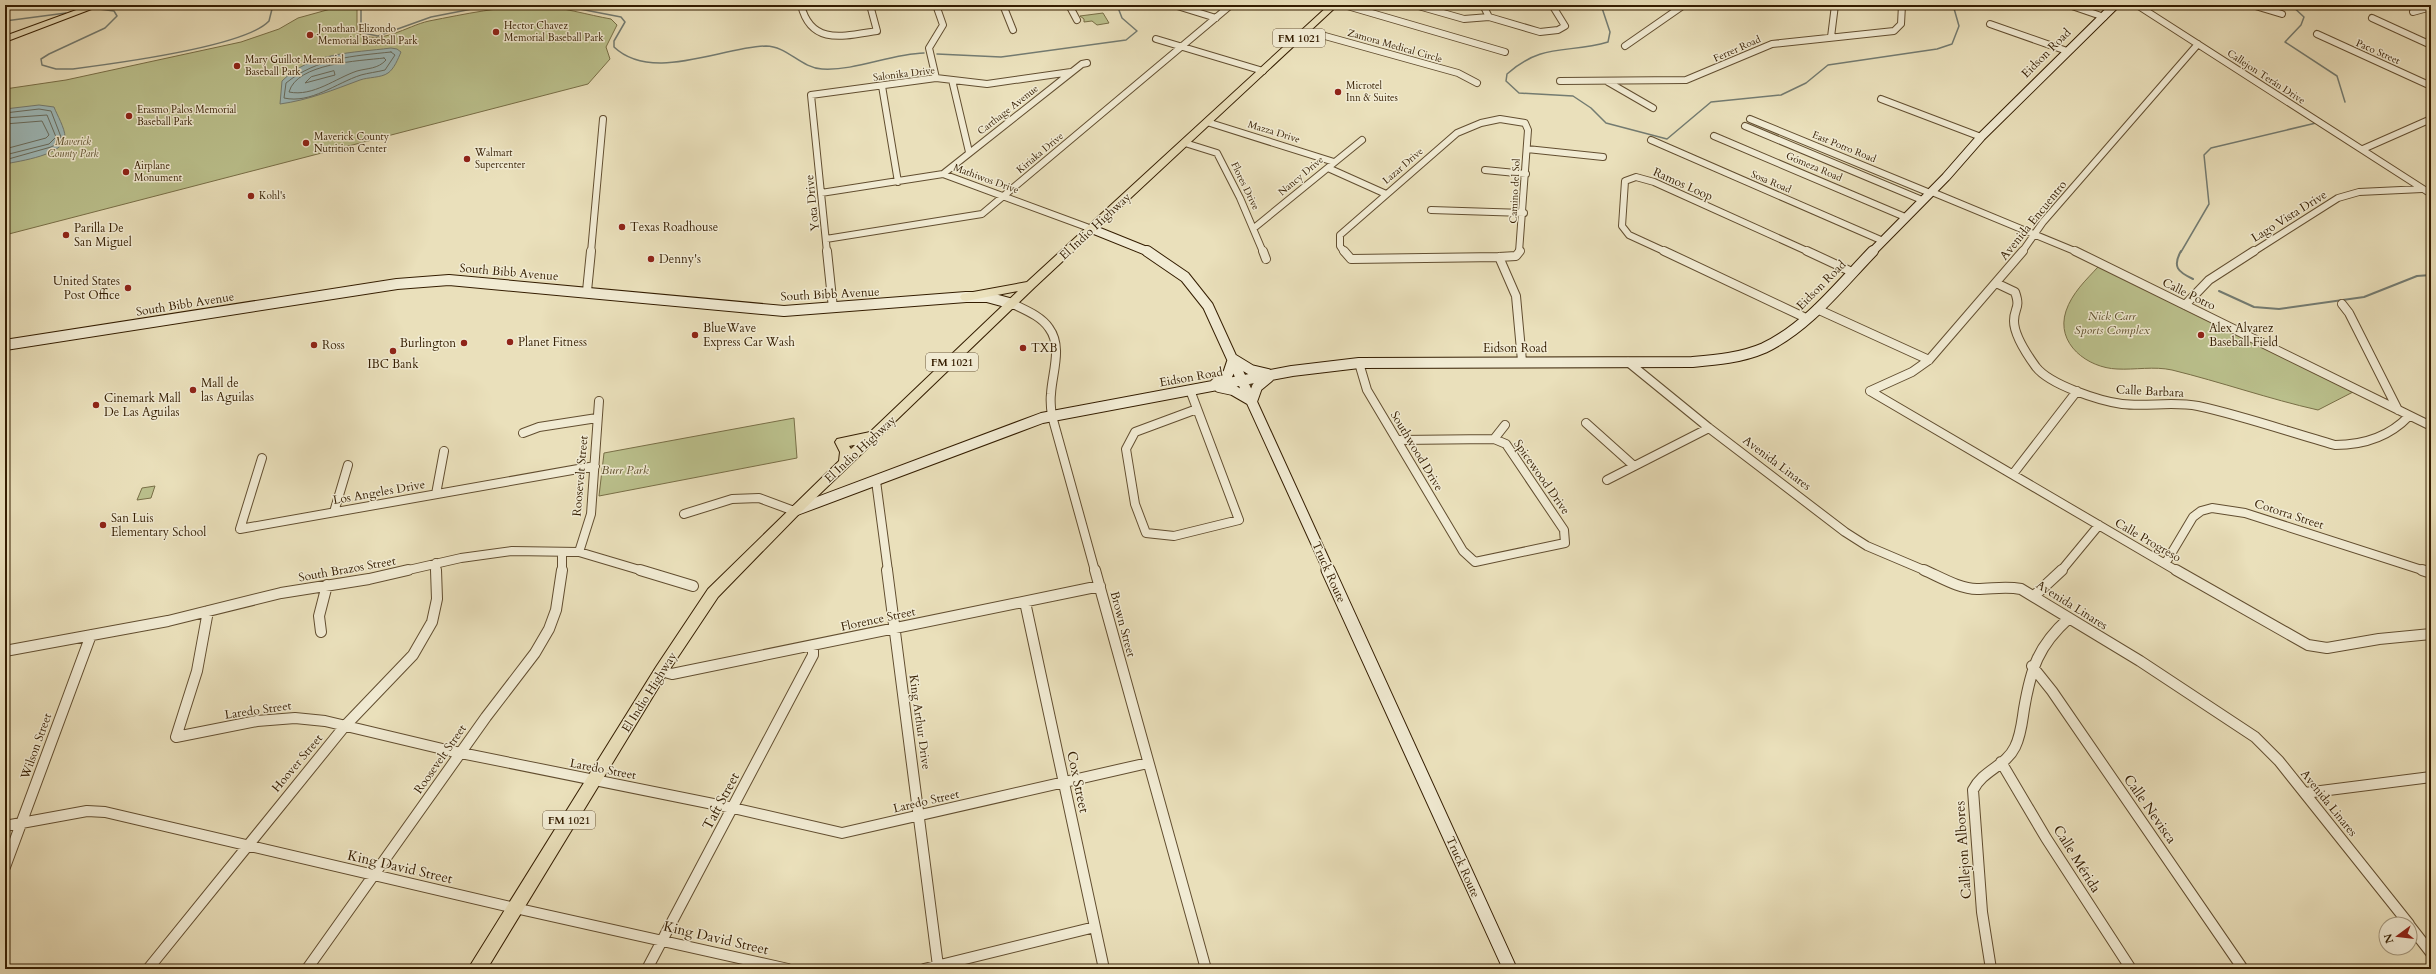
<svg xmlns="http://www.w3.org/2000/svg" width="2436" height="974" font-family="Cardo,serif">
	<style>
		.green { fill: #bbc18d; stroke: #786f47 }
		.water { fill: #9dbabb; stroke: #737b71 }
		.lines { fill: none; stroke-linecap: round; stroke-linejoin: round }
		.shore { stroke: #686c5e; stroke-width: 1 }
		.stream-far1 { stroke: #737b71; stroke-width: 1.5 }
		.stream { stroke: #737b71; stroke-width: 2 }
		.street-far2-casing { stroke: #624e30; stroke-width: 8 }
		.street-far1-casing { stroke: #624e30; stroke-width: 10 }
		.street-casing { stroke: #624e30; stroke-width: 12 }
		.secondary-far2-casing { stroke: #341d01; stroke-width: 10 }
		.secondary-far1-casing { stroke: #341d01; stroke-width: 12 }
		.secondary-casing { stroke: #341d01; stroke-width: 15 }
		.primary-casing { stroke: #341d01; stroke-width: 2 }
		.street-far2 { stroke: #f1ebd3; stroke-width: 6 }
		.street-far1 { stroke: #f1ebd3; stroke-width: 8 }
		.street { stroke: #f1ebd3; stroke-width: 10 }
		.secondary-far2 { stroke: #f1ebd3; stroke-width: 8 }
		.secondary-far1 { stroke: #f1ebd3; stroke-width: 10 }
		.secondary { stroke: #f1ebd3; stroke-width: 13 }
		.primary { fill: #eae0bb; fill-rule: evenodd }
		.poi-dot { fill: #8f2418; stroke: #f1ebd3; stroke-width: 1.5 }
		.labels { text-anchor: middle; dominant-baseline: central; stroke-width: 3; stroke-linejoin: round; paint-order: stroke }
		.far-poi-label { font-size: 10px; fill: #341d01; stroke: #f1ebd3; text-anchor: start }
		.far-street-label { font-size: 10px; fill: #341d01; stroke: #f1ebd3 }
		.far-park-label { font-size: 10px; font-style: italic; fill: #5c4e2b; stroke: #f1ebd3 }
		.shield { fill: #f1ebd3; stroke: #6d5b40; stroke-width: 1 }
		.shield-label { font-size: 11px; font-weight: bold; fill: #341d01 }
		.street-label { font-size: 12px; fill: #341d01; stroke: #f1ebd3 }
		.poi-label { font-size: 12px; fill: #341d01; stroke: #f1ebd3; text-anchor: start }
		.park-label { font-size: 12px; font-style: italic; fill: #5c4e2b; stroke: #f1ebd3 }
		.near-street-label { font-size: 14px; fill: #341d01; stroke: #f1ebd3 }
	</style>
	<rect width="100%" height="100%" fill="#eae0bb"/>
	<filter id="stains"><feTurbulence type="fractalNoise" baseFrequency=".005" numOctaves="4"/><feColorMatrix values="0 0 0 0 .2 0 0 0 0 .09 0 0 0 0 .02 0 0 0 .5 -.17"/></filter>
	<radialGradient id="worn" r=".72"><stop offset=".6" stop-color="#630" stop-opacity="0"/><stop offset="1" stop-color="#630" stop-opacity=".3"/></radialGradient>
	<path class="green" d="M345,5H357V33C381,46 406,26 429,21C465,14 502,6 539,6C562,7 588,15 611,19L617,25L606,47L610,59L588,84L5,235V89L66,80L241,42L279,29L298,18Z
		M1103,13L1109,23L1097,25L1092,21L1084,22V19L1080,16Z
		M2098,267L2114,273L2353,392L2318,410C2269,399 2221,382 2172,370C2154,366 2135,370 2117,369C2088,368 2055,344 2066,311C2072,293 2086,280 2098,267Z
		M794,418L797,458L599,496L604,453Z
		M155,486L151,498L137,500L142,488Z"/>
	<path class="water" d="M391,48L397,49L401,52C398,59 394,69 388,73C381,78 368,77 360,80C333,90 309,100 280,104L282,81C311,52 352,53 391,48Z
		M39,105L54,107C57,115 65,128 65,137C64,155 20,161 5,164V109Z"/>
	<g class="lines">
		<path class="shore" d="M391,52L395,55L385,70C377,72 368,73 361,75C336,83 311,104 284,98L286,83C317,58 353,56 391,52Z
			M384,58L386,60C378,69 368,68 357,71C336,78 313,97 289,92C297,63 359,61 384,58Z
			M334,71L335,75L305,83L311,77Z
			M5,113L39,109L51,111L61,137L57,144L51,147L5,160
			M5,118L47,115L56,137L49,144L5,155
			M5,124L42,121L49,135L46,138L5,149"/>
		<path class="stream-far1" d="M361,5V29L363,33L378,36L431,17L472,9L516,5
			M559,5L621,17L625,22L614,41V47C652,83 721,47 766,46C787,46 801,68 822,69C856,71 890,54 924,53
			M1601,5L1610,32L1608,42C1568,54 1543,42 1507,74L1506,81L1519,93L1573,96L1591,108L1606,123L1667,139L1711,102L1781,95L1806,83L1828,65L1937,49L1952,44L1959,26L1953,5
			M2291,5L2304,17L2301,25L2285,42L2337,76L2345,102
			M99,9L114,11L117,16L105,28L49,54L41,59L42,65L56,69H72C111,64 245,47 269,21L273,5
			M5,21L66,13
			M937,54L1001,57L1126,40L1137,31L1122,18L1117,5
			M2181,252L2209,204L2204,155L2211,148L2316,123"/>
		<path class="stream" d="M2181,251C2172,267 2178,272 2193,279
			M2219,291L2254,307L2279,309L2364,297L2417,276L2431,275"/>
		<g class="street-far2-casing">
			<path id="street-far2" d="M801,5C811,46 844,36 877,31L870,5
				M936,5L943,25L929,48L936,78
				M1003,5L1013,30
				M1069,5L1077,20
				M1174,5L1216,18
				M1344,5L1505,52
				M1415,5L1464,19L1489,17L1540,32L1558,30L1565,26L1552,5
				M1483,5L1489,17
				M1667,5L1678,9
				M2069,5L2104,17
				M2137,5L2431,194
				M2252,5L2282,14
				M2413,12L2431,7
				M2372,18L2431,45
				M1990,24L2067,51
				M1307,31L1458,73L1477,83
				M2317,34L2431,86
				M1831,37L1835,5
				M1156,39L1263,71
				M1625,46L1684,5
				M952,80L969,152
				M1560,81L1686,80L1772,44L1894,31L1901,24L1902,5
				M1608,82L1653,108
				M882,86L898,182
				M1881,99L1981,137
				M1750,119L1930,193
				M1207,122L1334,162
				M1745,126L1922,200
				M1714,136L1905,217
				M1651,140L1883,241
				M1185,143L1217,153L1240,198L1263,252
				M1527,149L1603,157
				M2363,149L2431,119
				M1328,168L1386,194
				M1485,170L1526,174
				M943,174L1082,64L1087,63
				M1932,192L2077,252
				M821,193L943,174L1092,229
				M1431,210L1524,213
				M1254,228L1362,140
				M826,239L982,214L1231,5
				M591,252L603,119
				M827,252L811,95L936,78L987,84L1071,72
				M1344,252L1340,246V235L1457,133L1481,123L1500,119L1525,123L1528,130L1519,252
				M1666,252L1629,235L1622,226L1625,181L1636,177L1654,182L1809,252
				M2022,252L2043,222L2198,44
				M2253,252L2338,198L2359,192L2422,189"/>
		</g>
		<g class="street-far1-casing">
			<path id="street-far1" d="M827,251L833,308
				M1263,251L1266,259
				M1344,251L1351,259L1499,257
				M1664,251L1806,318
				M1807,251L1852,272
				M2075,251L2431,426
				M1499,257L1516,296L1522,361
				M1499,257L1516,256L1520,251
				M1996,283L2015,292C2021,309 2014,307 2014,321C2014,335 2028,356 2036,367C2050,385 2100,401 2122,404C2147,407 2172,401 2198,406C2244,416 2289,432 2335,445C2363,445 2389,437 2409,416
				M587,291L591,251
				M1013,304C1025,310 1041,316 1049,328C1063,347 1052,373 1051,394C1050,401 1051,409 1052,416L1095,571
				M2342,304L2349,313L2398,410
				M2185,305L2209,280L2254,251
				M1817,309L1929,360
				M1628,362L1709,428L1845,532L1867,546L1926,571
				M1359,363L1367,390L1463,551L1475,562L1565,543L1564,530L1506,444L1494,439L1398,440
				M1190,390L1239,520L1174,536L1146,533L1135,504L1126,449L1135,432L1197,409
				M1870,391L2177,571
				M1870,391L1912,372L1929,360L2023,251
				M1586,423L1634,466
				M523,433L539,427L597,418
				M1494,439L1505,425
				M262,458L240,529L595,466
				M2013,474L2077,391
				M1607,480L1709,428
				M876,481L888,571
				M436,494L444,451
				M334,512L348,465
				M684,514L732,499L759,498L794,511
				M579,552L591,514L599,401
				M436,563V571
				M2165,564L2193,517L2201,511L2212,508L2245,513L2425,571
				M404,571L461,558L512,551L579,552L643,571
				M562,571V552
				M2061,571L2099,525"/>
		</g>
		<g class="street-casing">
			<path id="street" d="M640,570L693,586
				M887,570L938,966
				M1095,570L1206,969
				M1924,570C1940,577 1960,589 1977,589C1993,589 2005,586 2021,589L2140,661L2255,737L2279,761L2409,924
				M2176,570L2308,645L2327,648L2379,639L2431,634
				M2422,570L2431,573
				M2034,596L2062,570
				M1025,602L1104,969
				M208,611L197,671L176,737L257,721L295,718L325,721L451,751L733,808L842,833L1148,763
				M321,632L319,616L327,585
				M5,651L168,621L281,593L369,579L408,570
				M2032,666L2052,691L2243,969
				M661,671L672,674L1100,586
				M2001,762L2046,838L2131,969
				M2305,793L2431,777
				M5,826L87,811L105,812L515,908L788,969
				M5,867L91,635
				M2410,926L2431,953
				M148,969L344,727L413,655L432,622L437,599L436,570
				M307,969L486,717L535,653L549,629L556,610L562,570
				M647,969L813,655V645
				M924,969L1095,927
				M1991,969L1982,912L1973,790C1983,770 2006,766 2015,747C2021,735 2022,722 2024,709C2031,668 2038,646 2069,618"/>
		</g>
		<g class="secondary-far2-casing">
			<path id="secondary-far2" d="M1092,229L1149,252
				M1872,252L1946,177L1981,137L2115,5"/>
		</g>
		<g class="secondary-far1-casing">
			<path id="secondary-far1" d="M1147,251L1185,277L1208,306L1329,571
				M5,345L397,284L449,280L784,311L966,297H987L1013,304
				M1215,384L1228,374L1233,359L1251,370L1268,374
				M1219,387L1233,390L1252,401L1257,387L1269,377
				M794,511L1042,418L1292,371L1359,363L1692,362C1716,360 1741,358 1764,348C1808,327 1840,285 1873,251"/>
		</g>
		<g class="secondary-casing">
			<path id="secondary" d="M1328,570L1510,969"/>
		</g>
		<g class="primary-casing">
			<path id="primary" d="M90,5H102L5,42V36Z
				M1329,5H1338L1035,287L799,514L718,597L666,675L487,969H468L656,667L708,589L839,461L840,452L835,442L837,439L870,432L1018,291L966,301L962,300L960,297L962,294L1027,282ZM854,445H855L851,449L849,446Z"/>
		</g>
		<use href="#street-far2" class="street-far2"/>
		<use href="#street-far1" class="street-far1"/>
		<use href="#street" class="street"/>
		<use href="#secondary-far2" class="secondary-far2"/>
		<use href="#secondary-far1" class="secondary-far1"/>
		<use href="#secondary" class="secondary"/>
		<use href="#primary" class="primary"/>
	</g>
	<g class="poi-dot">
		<circle cx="496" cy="32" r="4"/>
		<circle cx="310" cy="35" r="4"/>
		<circle cx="237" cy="66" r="4"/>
		<circle cx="1338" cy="92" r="4"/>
		<circle cx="129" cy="116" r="4"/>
		<circle cx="306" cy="143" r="4"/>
		<circle cx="467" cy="159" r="4"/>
		<circle cx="126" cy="172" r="4"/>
		<circle cx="251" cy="196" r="4"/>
		<circle cx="622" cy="227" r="4"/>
		<circle cx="66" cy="235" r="4"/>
		<circle cx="651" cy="259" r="4"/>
		<circle cx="128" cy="288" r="4"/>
		<circle cx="695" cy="335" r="4"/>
		<circle cx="2201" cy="335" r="4"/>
		<circle cx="510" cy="342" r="4"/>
		<circle cx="464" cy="343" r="4"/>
		<circle cx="314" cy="345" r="4"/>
		<circle cx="1023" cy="348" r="4"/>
		<circle cx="393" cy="351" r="4"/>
		<circle cx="193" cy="390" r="4"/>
		<circle cx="96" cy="405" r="4"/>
		<circle cx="103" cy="525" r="4"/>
	</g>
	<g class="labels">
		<g class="far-poi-label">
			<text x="504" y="26">Hector Chavez<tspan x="504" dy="12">Memorial Baseball Park</tspan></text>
			<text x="318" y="29">Jonathan Elizondo<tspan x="318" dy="12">Memorial Baseball Park</tspan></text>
			<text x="245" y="60">Mary Guillot Memorial<tspan x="245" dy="12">Baseball Park</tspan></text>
			<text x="1346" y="86">Microtel<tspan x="1346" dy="12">Inn &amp; Suites</tspan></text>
			<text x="137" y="110">Erasmo Palos Memorial<tspan x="137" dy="12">Baseball Park</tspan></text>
			<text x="314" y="137">Maverick County<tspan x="314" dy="12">Nutrition Center</tspan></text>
			<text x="475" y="153">Walmart<tspan x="475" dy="12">Supercenter</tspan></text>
			<text x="134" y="166">Airplane<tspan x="134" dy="12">Monument</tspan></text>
			<text x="259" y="196">Kohl's</text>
		</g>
		<g class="far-street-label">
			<text transform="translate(1395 46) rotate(16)">Zamora Medical Circle</text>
			<text transform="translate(1737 49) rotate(-24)">Ferrer Road</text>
			<text transform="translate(2378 52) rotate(24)">Paco Street</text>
			<text transform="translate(904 74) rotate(-7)">Salonika Drive</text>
			<text transform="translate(2266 77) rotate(33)">Callejon Terán Drive</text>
			<text transform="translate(1008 110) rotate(-38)">Carthage Avenue</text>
			<text transform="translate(1274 132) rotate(17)">Mazza Drive</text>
			<text transform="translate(1844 147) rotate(22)">East Potro Road</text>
			<text transform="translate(1040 153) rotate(-40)">Kiriaka Drive</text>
			<text transform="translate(1403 166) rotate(-41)">Lazar Drive</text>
			<text transform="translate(1814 167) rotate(23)">Gómeza Road</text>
			<text transform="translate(1301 176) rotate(-40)">Nancy Drive</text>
			<text transform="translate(986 179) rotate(20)">Mathiwos Drive</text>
			<text transform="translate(1771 182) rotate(23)">Sosa Road</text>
			<text transform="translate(1245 186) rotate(64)">Flores Drive</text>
			<text transform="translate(1515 191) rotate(-87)">Camino del Sol</text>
		</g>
		<g class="far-park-label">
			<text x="73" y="142">Maverick<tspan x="73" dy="12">County Park</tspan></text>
		</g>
		<g class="shield">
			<rect x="1273" y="29" width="52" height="18" rx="3"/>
			<rect x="926" y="353" width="52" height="18" rx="3"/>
			<rect x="543" y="811" width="52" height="18" rx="3"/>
		</g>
		<g class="shield-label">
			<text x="1299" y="38">FM 1021</text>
			<text x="952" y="362">FM 1021</text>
			<text x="569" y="820">FM 1021</text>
		</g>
		<g class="street-label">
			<text transform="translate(2046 53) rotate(-45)">Eidson Road</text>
			<text transform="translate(1683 184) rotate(24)">Ramos Loop</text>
			<text transform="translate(812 203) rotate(-96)">Yota Drive</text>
			<text transform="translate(2289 216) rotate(-32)">Lago Vista Drive</text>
			<text transform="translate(2033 220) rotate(-51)">Avenida Encuentro</text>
			<text transform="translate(1095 226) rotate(-43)">El Indio Highway</text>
			<text transform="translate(509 272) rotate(5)">South Bibb Avenue</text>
			<text transform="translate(1821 285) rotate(-45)">Eidson Road</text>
			<text transform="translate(830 294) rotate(-3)">South Bibb Avenue</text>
			<text transform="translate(2189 294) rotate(26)">Calle Potro</text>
			<text transform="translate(185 304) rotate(-9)">South Bibb Avenue</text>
			<text x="1515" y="348">Eidson Road</text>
			<text transform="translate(1191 377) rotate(-10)">Eidson Road</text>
			<text transform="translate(2150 391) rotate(3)">Calle Barbara</text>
			<text transform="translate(860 449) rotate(-43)">El Indio Highway</text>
			<text transform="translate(1417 451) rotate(59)">Southwood Drive</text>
			<text transform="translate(1777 463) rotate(37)">Avenida Linares</text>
			<text transform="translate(580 476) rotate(-85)">Roosevelt Street</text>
			<text transform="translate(1542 477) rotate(55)">Spicewood Drive</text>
			<text transform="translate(379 492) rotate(-10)">Los Angeles Drive</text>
			<text transform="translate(2289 514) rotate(18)">Cotorra Street</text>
			<text transform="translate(2148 540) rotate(30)">Calle Progreso</text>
			<text transform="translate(347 569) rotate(-10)">South Brazos Street</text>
			<text transform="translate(1329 572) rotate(66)">Truck Route</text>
			<text transform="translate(2072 605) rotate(32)">Avenida Linares</text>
			<text transform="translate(878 619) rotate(-12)">Florence Street</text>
			<text transform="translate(1123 624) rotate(75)">Brown Street</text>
			<text transform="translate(649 692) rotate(-58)">El Indio Highway</text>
			<text transform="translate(258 710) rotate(-8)">Laredo Street</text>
			<text transform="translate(920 722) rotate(82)">King Arthur Drive</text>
			<text transform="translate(36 746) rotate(-70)">Wilson Street</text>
			<text transform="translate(440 759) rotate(-55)">Roosevelt Street</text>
			<text transform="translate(297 763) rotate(-50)">Hoover Street</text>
			<text transform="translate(603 769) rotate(11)">Laredo Street</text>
			<text transform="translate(926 801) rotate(-13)">Laredo Street</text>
			<text transform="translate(2329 803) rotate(51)">Avenida Linares</text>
			<text transform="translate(1463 867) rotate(66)">Truck Route</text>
		</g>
		<g class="poi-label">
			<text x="630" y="227">Texas Roadhouse</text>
			<text x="74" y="228">Parilla De<tspan x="74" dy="14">San Miguel</tspan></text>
			<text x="659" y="259">Denny's</text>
			<text x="120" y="281" text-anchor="end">United States<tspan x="120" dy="14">Post Office</tspan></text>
			<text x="703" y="328">BlueWave<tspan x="703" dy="14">Express Car Wash</tspan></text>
			<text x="2209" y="328">Alex Alvarez<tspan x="2209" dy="14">Baseball Field</tspan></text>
			<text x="518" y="342">Planet Fitness</text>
			<text x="456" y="343" text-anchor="end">Burlington</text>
			<text x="322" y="345">Ross</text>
			<text x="1031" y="348">TXB</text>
			<text x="393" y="364" text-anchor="middle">IBC Bank</text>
			<text x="201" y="383">Mall de<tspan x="201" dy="14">las Aguilas</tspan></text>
			<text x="104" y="398">Cinemark Mall<tspan x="104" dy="14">De Las Aguilas</tspan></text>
			<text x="111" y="518">San Luis<tspan x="111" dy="14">Elementary School</tspan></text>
		</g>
		<g class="park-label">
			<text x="2112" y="316">Nick Carr<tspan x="2112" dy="14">Sports Complex</tspan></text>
			<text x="625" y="470">Burr Park</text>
		</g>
		<g class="near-street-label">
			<text transform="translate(1078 782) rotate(78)">Cox Street</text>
			<text transform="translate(721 801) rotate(-62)">Taft Street</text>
			<text transform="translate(2150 809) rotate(55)">Calle Nevisca</text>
			<text transform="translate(1963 850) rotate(-94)">Callejon Albores</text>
			<text transform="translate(2077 859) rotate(58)">Calle Mérida</text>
			<text transform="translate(400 867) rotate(13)">King David Street</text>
			<text transform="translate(716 938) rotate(13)">King David Street</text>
		</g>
	</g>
	<rect width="2436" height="974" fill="none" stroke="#eae0bb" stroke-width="20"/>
	<rect x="6" y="6" width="2424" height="962" fill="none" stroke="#341d01" stroke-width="2"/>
	<rect x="10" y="10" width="2416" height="954" fill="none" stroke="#341d01"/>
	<g transform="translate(2398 936) rotate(255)"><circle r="19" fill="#f1ebd3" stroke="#a5997f"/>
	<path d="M0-3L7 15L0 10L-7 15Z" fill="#8f2418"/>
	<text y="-6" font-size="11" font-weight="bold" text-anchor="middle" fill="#341d01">N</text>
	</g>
	<rect width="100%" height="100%" filter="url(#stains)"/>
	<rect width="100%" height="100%" fill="url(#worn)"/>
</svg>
